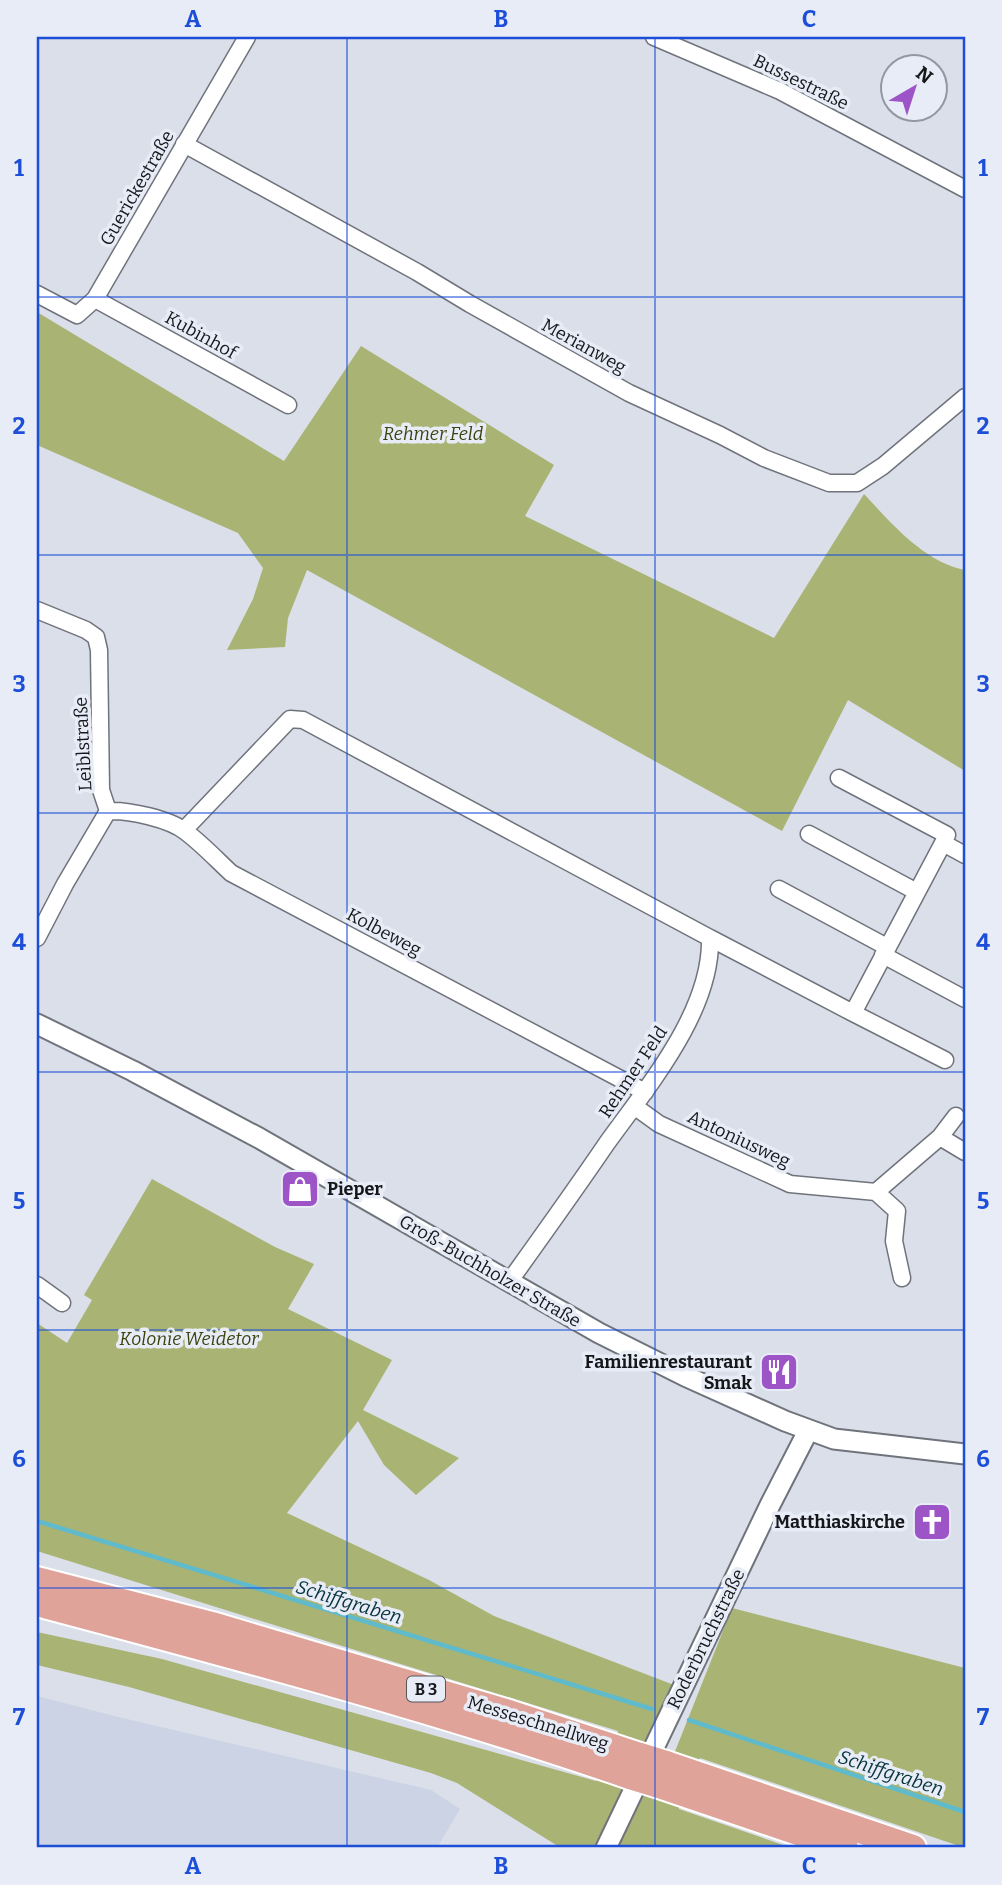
<svg xmlns="http://www.w3.org/2000/svg" width="1002" height="1885" font-family="Bitter,serif">
	<style>
		.built { fill: #cbd3e4 }
		.green { fill: #a9b373 }
		.lines { fill: none; stroke-linecap: round; stroke-linejoin: round }
		.stream { stroke: #5fbacc; stroke-width: 4.5 }
		.minor-casing { stroke: #6f737c; stroke-width: 19 }
		.tertiary-casing { stroke: #6f737c; stroke-width: 23 }
		.trunk-casing { stroke: #fff; stroke-width: 30 }
		.minor { stroke: #fff; stroke-width: 16 }
		.tertiary { stroke: #fff; stroke-width: 19 }
		.trunk { stroke: #dfa39a; stroke-width: 26 }
		.trunk-bridge-casing { stroke: #fff; stroke-width: 30; stroke-linecap: butt }
		.trunk-bridge { stroke: #dfa39a; stroke-width: 26 }
		.grid { fill: none; stroke: #1d4ed8; stroke-width: 2; stroke-opacity: 0.55 }
		.labels { text-anchor: middle; dominant-baseline: central; stroke-width: 7; stroke-linejoin: round; paint-order: stroke }
		.shield { fill: #e8ecf7; stroke: #55575d; stroke-width: 2 }
		.shield-label { font-size: 16px; font-weight: bold; fill: #16171b }
		.street-label { font-size: 18px; fill: #16171b; stroke: #e8ecf7 }
		.park-label { font-size: 18px; font-style: italic; fill: #3c420e; stroke: #e8ecf7 }
		.poi-label { font-size: 18px; font-weight: bold; fill: #16171b; stroke: #e8ecf7; text-anchor: end }
		.water-label { font-size: 19px; font-style: italic; fill: #07353c; stroke: #e8ecf7 }
		.neatline { fill: none; stroke: #1d4ed8; stroke-width: 2.5 }
		.grid-label { font-size: 23px; text-anchor: middle; font-weight: bold; fill: #1d4ed8 }
	</style>
	<rect width="100%" height="100%" fill="#dadfe9"/>
	<path class="built" d="M37,1696L118,1717L431,1790L460,1809L437,1848H37Z"/>
	<path class="green" d="M37,312L284,461L361,346L554,465L525,516L774,638L864,494C891,523 924,562 965,570V771L848,700L782,831L307,570L288,618L285,647L227,650L253,599L263,568L238,533L37,445Z
		M152,1179L275,1247L314,1264L288,1309L392,1360L363,1410L459,1458L416,1495L384,1465L358,1421L287,1513L429,1580L494,1616L674,1685L647,1745L617,1736L618,1731C424,1671 230,1612 37,1551V1323L67,1343L92,1300L84,1295Z
		M732,1608L965,1668V1848L700,1758L698,1762L674,1754Z
		M37,1632L162,1659L596,1781L598,1778L679,1805V1809L792,1848H561L457,1783L431,1773L129,1687L37,1665Z"/>
	<g class="lines">
		<path class="stream" d="M37,1521L652,1709
			M689,1720L965,1812"/>
		<g class="minor-casing">
			<path id="minor" d="M654,37L780,91L965,189
				M184,144L417,272L470,304L629,393L720,435L764,458L829,483H857L883,466L965,397
				M37,294L77,315L95,299L247,37
				M95,299L288,405
				M37,610L86,630L96,637L99,650L101,790L108,811L65,884L37,938
				M839,778L947,835L943,843
				M108,811C129,810 170,819 186,832C202,844 216,859 231,873L645,1092
				M184,830L290,719L303,720L710,938C712,1011 648,1086 607,1143C575,1190 542,1236 509,1282
				M809,834L917,892
				M779,889L887,947
				M710,938L853,1013L943,843L965,855
				M883,955L965,999
				M853,1013L945,1060
				M634,1106L659,1124L790,1184L876,1192L940,1137L956,1116
				M940,1137L965,1152
				M876,1192L897,1211L894,1241L902,1278
				M37,1285L62,1303"/>
		</g>
		<g class="tertiary-casing">
			<path id="tertiary" d="M37,1024L133,1071L259,1138L599,1333L685,1376L785,1421L834,1439L965,1454
				M606,1848L770,1505L808,1431"/>
		</g>
		<g class="trunk-casing">
			<path id="trunk" d="M37,1580L212,1625L509,1713L640,1756
				M37,1603C236,1656 436,1709 630,1776
				M666,1764L913,1848
				M656,1784L845,1848"/>
		</g>
		<use href="#minor" class="minor"/>
		<use href="#tertiary" class="tertiary"/>
		<use href="#trunk" class="trunk"/>
		<g class="trunk-bridge-casing">
			<path id="trunk-bridge" d="M640,1756L666,1764
				M630,1776L656,1784"/>
		</g>
		<use href="#trunk-bridge" class="trunk-bridge"/>
	</g>
	<path class="grid" d="M347,37V1848M655,37V1848M37,297H965M37,555H965M37,813H965M37,1072H965M37,1330H965M37,1588H965"/>
	<defs>
		<g id="shop-square" transform="scale(2.0125)"><rect x="-9" y="-9" width="18" height="18" rx="4" fill="#9c54c7" stroke="#e8ecf7"/><path d="M-5-2.5h2.3a2.7 3.5 0 0 1 5.4 0H5L5.5 6h-11ZM-1.5-2.5h3a1.5 2.3 0 0 0-3 0Z" fill="#fff"/></g>
		<g id="restaurant-square" transform="scale(2.0125)"><rect x="-9" y="-9" width="18" height="18" rx="4" fill="#9c54c7" stroke="#e8ecf7"/><path d="M-5-6h1v4h1v-4h1v4h1v-4h1v5L-1.5 .5V6h-2V.5L-5-1ZM5-6V6H3V1.5H1.5Q1.5-4 5-6Z" fill="#fff"/></g>
		<g id="church-square" transform="scale(2.0125)"><rect x="-9" y="-9" width="18" height="18" rx="4" fill="#9c54c7" stroke="#e8ecf7"/><path d="M-1.2-6h2.4v3.5h3.3v2.4h-3.3V6h-2.4V-.1h-3.3v-2.4h3.3Z" fill="#fff"/></g>
	</defs>
	<g fill-rule="evenodd">
		<use href="#shop-square" x="300" y="1189"/>
		<use href="#restaurant-square" x="779" y="1372"/>
		<use href="#church-square" x="932" y="1522"/>
	</g>
	<g class="labels">
		<rect class="shield" x="407" y="1676.5" width="38" height="25" rx="5"/>
		<g class="shield-label">
			<text x="426" y="1689">B 3</text>
		</g>
		<g class="street-label">
			<text transform="translate(801 82) rotate(26)">Bussestraße</text>
			<text transform="translate(137 188) rotate(-60)">Guerickestraße</text>
			<text transform="translate(201 335) rotate(29)">Kubinhof</text>
			<text transform="translate(584 346) rotate(29)">Merianweg</text>
			<text transform="translate(83 744) rotate(-93)">Leiblstraße</text>
			<text transform="translate(384 932) rotate(28)">Kolbeweg</text>
			<text transform="translate(633 1072) rotate(-56)">Rehmer Feld</text>
			<text transform="translate(739 1139) rotate(25)">Antoniusweg</text>
			<text transform="translate(490 1271) rotate(30)">Groß-Buchholzer Straße</text>
			<text transform="translate(706 1639) rotate(-64)">Roderbruchstraße</text>
			<text transform="translate(538 1723) rotate(17)">Messeschnellweg</text>
		</g>
		<g class="park-label">
			<text x="433" y="434">Rehmer Feld</text>
			<text x="189" y="1339">Kolonie Weidetor</text>
		</g>
		<g class="poi-label">
			<text x="327" y="1189" text-anchor="start">Pieper</text>
			<text x="752" y="1362">Familienrestaurant<tspan x="752" dy="21">Smak</tspan></text>
			<text x="905" y="1522">Matthiaskirche</text>
		</g>
		<g class="water-label">
			<text transform="translate(349 1602) rotate(17)">Schiffgraben</text>
			<text transform="translate(891 1773) rotate(18)">Schiffgraben</text>
		</g>
	</g>
	<rect width="1002" height="1885" fill="none" stroke="#e8ecf7" stroke-width="77"/>
	<g transform="translate(914 88) rotate(39)"><circle r="33" fill="#e8ecf7" stroke="#94979f" stroke-width="2"/>
	<path d="M0-5L12 26L0 18L-12 26Z" fill="#9c54c7"/>
	<text y="-10" font-size="19" font-weight="bold" text-anchor="middle" fill="#16171b">N</text>
	</g>
	<rect x="38" y="38" width="926" height="1808" class="neatline"/>
	<g class="grid-label">
		<text x="193" y="27">A</text>
		<text x="501" y="27">B</text>
		<text x="809" y="27">C</text>
		<text x="19" y="176">1</text>
		<text x="983" y="176">1</text>
		<text x="19" y="434">2</text>
		<text x="983" y="434">2</text>
		<text x="19" y="692">3</text>
		<text x="983" y="692">3</text>
		<text x="19" y="950">4</text>
		<text x="983" y="950">4</text>
		<text x="19" y="1209">5</text>
		<text x="983" y="1209">5</text>
		<text x="19" y="1467">6</text>
		<text x="983" y="1467">6</text>
		<text x="19" y="1725">7</text>
		<text x="983" y="1725">7</text>
		<text x="193" y="1874">A</text>
		<text x="501" y="1874">B</text>
		<text x="809" y="1874">C</text>
	</g>
</svg>
